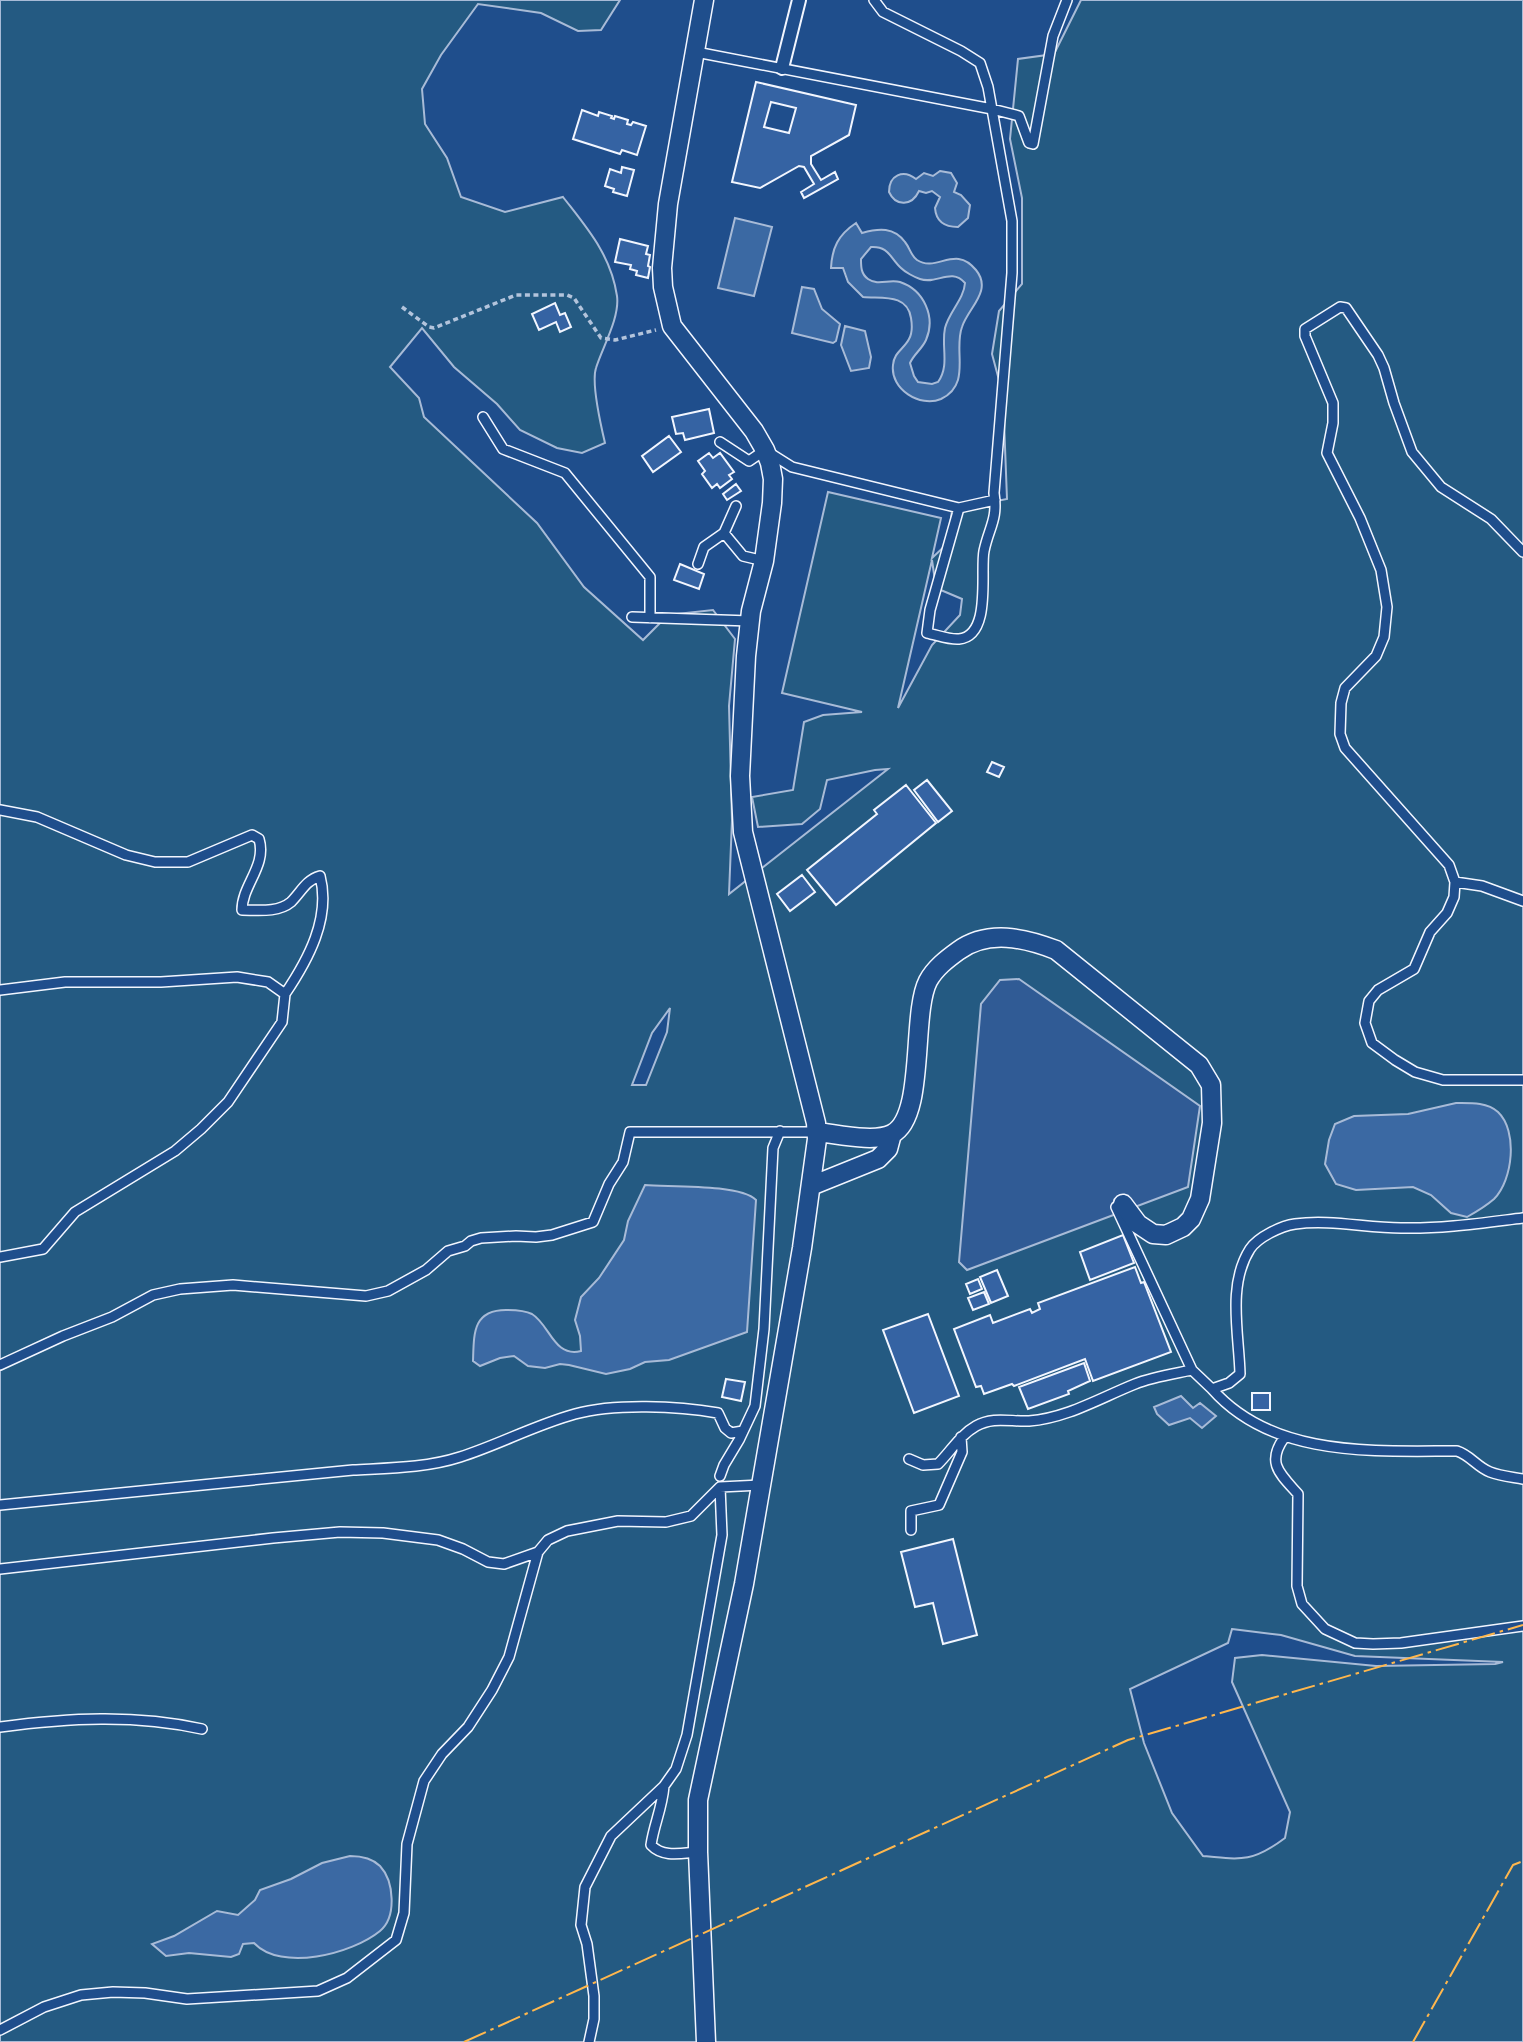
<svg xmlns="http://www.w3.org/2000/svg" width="1523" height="2042" font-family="Raleway,sans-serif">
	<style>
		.green { fill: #245a82; stroke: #a8bbd7; stroke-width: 2; fill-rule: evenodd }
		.parking { fill: #305b95; stroke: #a8bbd7; stroke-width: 2 }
		.water { fill: #3b69a3; stroke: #a8bbd7; stroke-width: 2; fill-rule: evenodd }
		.building { fill: #3563a3; stroke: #f2f6ff; stroke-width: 2; fill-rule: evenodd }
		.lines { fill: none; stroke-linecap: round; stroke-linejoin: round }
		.service-casing { stroke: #f2f6ff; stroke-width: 12 }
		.pedestrian-casing { stroke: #f2f6ff; stroke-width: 16 }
		.minor-casing { stroke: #f2f6ff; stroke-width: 21 }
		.path { stroke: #b3c4dc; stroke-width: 3.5; stroke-dasharray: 5 3.5; stroke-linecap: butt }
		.service { stroke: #1f4e8c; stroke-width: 9 }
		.pedestrian { stroke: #1f4e8c; stroke-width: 12 }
		.minor { stroke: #1f4e8c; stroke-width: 18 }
		.power { stroke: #ffb74d; stroke-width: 2; stroke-dasharray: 24 5 3.5 5; stroke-linecap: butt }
	</style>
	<rect width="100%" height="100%" fill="#1f4e8c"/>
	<path class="green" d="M0,0H620L601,30L578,31L541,13L478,4L441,55L422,89L425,124L447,158L461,197L505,212L563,197C587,228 611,255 617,296C620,318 602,348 596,368C591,383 601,426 605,443L582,453L557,448L520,430L497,404L454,367L422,328L390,367L419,398L424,417L537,523L584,587L643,640L668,615L713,610L735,639L729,706L732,820L729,894L888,769L875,770L827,780L820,809L802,824L758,827L752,797L793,790L804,722L823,715L862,712L782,693L828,492L941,518L932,558L948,543L952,510L1007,499L1003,395L992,354L999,311L1022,284V198L1010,139L1018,59L1054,54L1081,0H1523V2042H0ZM932,560L936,588L962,599L960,615L932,645L898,708ZM670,1008L667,1032L646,1085H632L652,1033ZM1232,1629L1281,1635L1355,1656L1503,1662L1495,1664L1376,1666L1262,1655L1235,1658L1232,1682L1290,1812L1285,1838C1253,1862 1242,1860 1203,1856L1172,1813L1144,1743L1130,1689L1228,1643Z"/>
	<path class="parking" d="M1019,979L1200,1106L1188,1187L967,1270L959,1262L981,1004L1000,980Z"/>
	<path class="water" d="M940,171L951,173L957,183L954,192L961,195L970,205L968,218L958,227C944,227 936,221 935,208L940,197L932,191L926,193L919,191C912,206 896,207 889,192C889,175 903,169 916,179L924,173L933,176Z
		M735,218L772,227L754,296L718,288Z
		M856,223L862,233C879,228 894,227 905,242C910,248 911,256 917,260C937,273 955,244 976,270C993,291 968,308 962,327C953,351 972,384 941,399C920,408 890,389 893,365C894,352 904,349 909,339C913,332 912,324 911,318C907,293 881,299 863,297L848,282L843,268H831C832,248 838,235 856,223ZM871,247C889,246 890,258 901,268C905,272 914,277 920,279C937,285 951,267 965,283C964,299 949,312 945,328C941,347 950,365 938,382L932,384L918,382L914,376L910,363C914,354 922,349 926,340C936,317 924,290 900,282C889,279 878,286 868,279C861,274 861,267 861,259Z
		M802,287L814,289L822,309L840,324L836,341L833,343L792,333Z
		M845,326L865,331L871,357L869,368L851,371L841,345Z
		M1456,1103C1470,1103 1487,1102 1498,1112C1518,1131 1513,1180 1494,1199C1486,1206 1476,1212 1467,1217L1451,1213L1431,1195L1413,1187L1356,1190L1336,1184L1325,1164L1329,1140L1335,1124L1354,1116L1408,1114Z
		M645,1185C670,1187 740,1184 756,1200L747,1332L669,1360L645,1362L630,1369L606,1374L569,1365L560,1364L545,1368L528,1366L514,1356L500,1358L480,1366L473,1361C474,1335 472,1310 506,1310C514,1310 524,1310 532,1314C550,1325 554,1358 581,1351L580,1336L575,1320L581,1297L599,1278L624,1240L628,1221Z
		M1181,1396L1193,1408L1200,1403L1216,1416L1202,1428L1190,1418L1169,1425L1157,1414L1154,1407Z
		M350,1856C360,1856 372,1858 380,1866C394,1881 397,1917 380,1931C352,1954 281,1972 254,1943L243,1944L239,1954L231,1957L189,1953L166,1956L152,1944L174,1936L217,1911L238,1915L255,1900L260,1890L291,1879L322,1863Z"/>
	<path class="building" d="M756,82L856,105L849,135L811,156V164L821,180L835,172L838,179L804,198L801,192L814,184L804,167L799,166L760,188L732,182ZM771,102L796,108L789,133L764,127Z
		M582,110L598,116L599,112L612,116L611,118L614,119L615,116L628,120L627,124L631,125L633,122L646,126L637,155L622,150L620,154L573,139Z
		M622,167L634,170L627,196L613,192L614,189L605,186L610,169L621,173Z
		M620,239L648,246L646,254L650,255L648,266L650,267L648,278L636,275L637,271L630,269L631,265L615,262Z
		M555,303L560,315L565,313L571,327L560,332L556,322L539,330L532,314Z
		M709,409L714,433L685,440L683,433L676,434L672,417Z
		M669,436L681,452L653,472L642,456Z
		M709,453L713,458L720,453L734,472L729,475L732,479L720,488L717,484L712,488L702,474L705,471L698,461Z
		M736,484L741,491L727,500L723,494Z
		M680,564L704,574L699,589L674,580Z
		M992,762L1004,767L999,777L987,772Z
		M927,780L952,811L938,822L914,790Z
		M906,785L936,823L836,905L807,870L877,814L874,810Z
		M802,875L815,892L790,911L777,894Z
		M1123,1235L1134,1263L1090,1280L1080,1252Z
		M1135,1267L1141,1283L1144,1282L1171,1352L1093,1381L1085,1359L1014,1386L1012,1384L984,1394L981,1386L976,1387L954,1329L990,1315L993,1323L1030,1309L1032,1313L1040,1309L1038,1303Z
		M997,1270L1008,1296L991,1303L980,1277Z
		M978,1279L982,1289L970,1294L966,1284Z
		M984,1292L989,1304L973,1310L968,1298Z
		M928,1314L959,1396L914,1413L883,1330Z
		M1084,1363L1090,1381L1068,1391L1069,1394L1028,1409L1019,1387Z
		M726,1379L745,1382L741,1401L722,1397Z
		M1252,1393H1270V1410H1252Z
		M953,1539L977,1635L943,1644L933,1603L915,1607L901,1552Z"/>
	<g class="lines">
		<g class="service-casing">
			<path id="service" d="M874,0L883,12L961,51L980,63L988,87L1012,221V273L994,493C998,520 989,527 984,551C980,571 992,636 959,639C950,640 937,635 927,633L930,610L959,508L995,500
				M696,52L992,109L1019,116L1029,143L1033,144L1053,36L1067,0
				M483,417L503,449L565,473L650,577V618
				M720,442L749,461L765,450L792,467L959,508
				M736,506L724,533L743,556L764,561
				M1523,552L1491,519L1441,487L1412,452L1394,403L1384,368L1378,355L1346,308L1340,307L1305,329V336L1333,403V423L1327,453L1360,518L1381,570L1387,607L1384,637L1376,656L1345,688L1341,703L1340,734L1345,748L1449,865L1455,882L1454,897L1447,913L1430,932L1414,969L1378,990L1369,1001L1365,1023L1372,1043L1395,1060L1415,1072L1443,1080H1523
				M698,564L704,547L724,533
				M632,617L750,621
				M0,810L37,817L126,855L155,862H188L252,835L259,839C267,866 242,885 242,910C257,910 278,913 291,902C301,892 306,880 320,876C331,918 308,960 285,994
				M1455,882L1482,886L1523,901
				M0,990L65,982H161L237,977L268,982L285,994L282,1022L228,1102L201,1129L175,1151L75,1212L43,1249L0,1257
				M1116,1207L1192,1370
				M1523,1218C1482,1223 1442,1229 1401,1228C1366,1228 1330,1219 1295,1224C1281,1226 1258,1237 1250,1249C1227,1285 1239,1334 1240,1374L1229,1383L1212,1389C1273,1458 1373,1451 1457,1451C1470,1455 1477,1467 1490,1472C1500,1476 1512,1477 1523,1479
				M0,1365L63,1336L112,1317L153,1295L180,1289L233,1285L366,1296L388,1291L426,1270L448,1251L465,1246L471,1241L481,1238L516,1236L536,1237L552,1235L593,1222L609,1184L623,1162L630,1132H817
				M1284,1438C1266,1463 1280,1474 1298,1494L1297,1586L1302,1604L1325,1629L1355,1643L1373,1644L1401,1643L1523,1626
				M909,1459L923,1465L938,1464C951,1451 960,1435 976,1426C993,1416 1011,1422 1029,1421C1067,1418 1100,1398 1135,1384C1152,1377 1173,1374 1192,1370L1212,1389
				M720,1476L724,1465L739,1440L755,1406L764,1329L773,1148L780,1131
				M0,1505L353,1470C389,1468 426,1468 460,1457C498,1445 535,1425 575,1414C615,1403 678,1406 718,1413L725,1428L731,1433L743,1431
				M911,1530V1511L939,1505L962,1452L961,1437
				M0,1569L273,1538L340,1532L383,1533L438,1540L463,1549L488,1562L504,1564L538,1552L548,1540L567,1531L618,1521L666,1522L691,1516L720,1487L761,1485
				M0,1727C68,1718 134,1714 202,1729
				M664,1786C662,1809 654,1824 651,1845C663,1858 682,1853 698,1852
				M0,2030L44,2007L81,1995L113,1992L145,1993L187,1999L318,1991L347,1978L396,1940L404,1913L407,1844L424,1781L442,1754L468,1727L492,1690L509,1657L538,1552
				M589,2042L594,2019V1996L587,1944L581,1925L585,1887L611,1836L664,1786L676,1769L687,1735L722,1535L720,1487"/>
		</g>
		<g class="pedestrian-casing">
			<path id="pedestrian" d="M782,68L799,0"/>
		</g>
		<g class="minor-casing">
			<path id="minor" d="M704,0L668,204L662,268L663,287L672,326L754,431L765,450L770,463L773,479L772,503L764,561L751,611L746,656L740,776L743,832L816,1123L817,1139L802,1248L744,1584L698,1800V1852L706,2042
				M817,1132C837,1134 874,1143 892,1134C926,1117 911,1014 928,981C935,968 947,959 958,951C988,929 1025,938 1056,950L1199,1065L1211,1085L1212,1123L1200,1199L1191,1219L1183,1227L1166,1235L1153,1234L1138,1224L1123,1204
				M811,1186L878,1159L888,1149L892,1134"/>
		</g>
		<path class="path" d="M402,307L429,327L434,328L516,295H567L574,298L601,338L615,340L656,330"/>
		<use href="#service" class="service"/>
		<use href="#pedestrian" class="pedestrian"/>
		<use href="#minor" class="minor"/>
		<path class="power" d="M464,2042L1128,1740L1523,1625
			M1413,2042L1513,1865L1523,1861"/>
	</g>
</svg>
